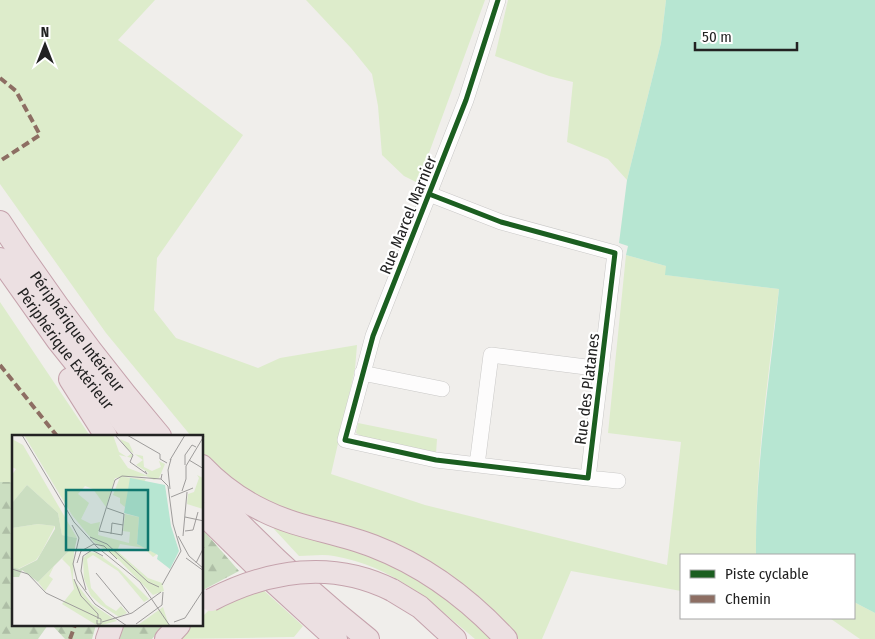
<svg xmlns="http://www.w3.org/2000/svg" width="875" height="639" font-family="'Fira Sans Condensed',sans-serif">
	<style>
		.grass { fill: #ddeccb }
		.forest { fill: url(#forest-firs) }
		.pitch { fill: #b7e6d2 }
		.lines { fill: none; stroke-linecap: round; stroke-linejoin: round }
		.minor-casing { stroke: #c9c8c7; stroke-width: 16 }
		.highway-casing { stroke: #c5a2ac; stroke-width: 24 }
		.minor { stroke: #fdfcfc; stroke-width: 15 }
		.highway { stroke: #ece0e2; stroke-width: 22 }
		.highway-bridge-casing { stroke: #c5a2ac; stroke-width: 24; stroke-linecap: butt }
		.highway-bridge { stroke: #ece0e2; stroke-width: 22 }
		.quiet { stroke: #8d6e63; stroke-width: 4; stroke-dasharray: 8 4; stroke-linecap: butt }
		.cycleway-casing { stroke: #fff; stroke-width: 8 }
		.cycleway { stroke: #1b5e20; stroke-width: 5 }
		.labels { text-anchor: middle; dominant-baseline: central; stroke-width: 4.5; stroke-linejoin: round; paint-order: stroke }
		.street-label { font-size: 16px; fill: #222; stroke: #fff }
		.inset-road { fill: none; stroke: #9e9c9b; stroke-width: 1 }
		.view { fill: #0f766e; fill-opacity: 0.15; stroke: #0f766e; stroke-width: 2.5 }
		.inset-edge { fill: none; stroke: #222; stroke-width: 2.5 }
	</style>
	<defs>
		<pattern id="forest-firs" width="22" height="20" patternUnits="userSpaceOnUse" patternTransform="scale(1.25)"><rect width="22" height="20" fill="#cbdec1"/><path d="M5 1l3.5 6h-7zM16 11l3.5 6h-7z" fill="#aebea6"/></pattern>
	</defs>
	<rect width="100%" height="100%" fill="#f0eeeb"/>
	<path class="grass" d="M0,0H155L118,40L243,135L157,258L154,310L176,338L258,368L280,358L357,345L355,369L331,474L425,505L667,565L681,442L608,433L626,255L666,266V275L779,289C768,378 755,466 756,555H681V591L571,571L542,639H475C431,602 393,566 334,556C323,554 310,556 299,556L274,529L270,505C250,494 214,473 203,452C201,448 203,441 202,436H191L106,333L0,184Z
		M306,0H485L418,183L404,176L382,155L378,106L372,74L351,48Z
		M508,0H666L661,43L627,180L608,159L567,142L573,82L549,76L495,56Z
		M0,302L90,436H14V482H0Z
		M358,423L437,439L436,454L366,439L356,433Z
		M260,587L303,626L294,637L177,639L191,625H202L203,616L213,606Z
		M854,602L875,613V639H860L831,619L824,618H854Z"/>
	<path class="forest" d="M0,482H14V625H48L38,639H0Z
		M203,530L239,571L203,590H202Z
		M52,625H96L92,639H65Z
		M118,625H164L152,639H114Z"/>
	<path class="pitch" d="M666,0H875V613L854,602V555H756C755,466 770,378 779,289L665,275L666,266L626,255L628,246L619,243L627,180L661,43Z"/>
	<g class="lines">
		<g class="minor-casing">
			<path id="minor" d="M429,194L501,222L615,253L588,478L436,460L345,440L373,336L466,100L498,0
				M362,373L442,389
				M477,465L491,355L602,369
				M588,478L618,481"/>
		</g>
		<g class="highway-casing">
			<g id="highway">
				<path id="s1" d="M0,222C49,297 102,368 160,436"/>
				<path id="s2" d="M0,259L58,341L134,436"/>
				<path d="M70,379L106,436"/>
				<path d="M202,466C219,484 241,500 264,511C298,528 337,532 373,546C425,566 468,598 506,639"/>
				<path d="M202,484C253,539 309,592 368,639"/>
				<path d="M202,513L253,563L336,639"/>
				<path d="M392,590L420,607L455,639"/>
				<path d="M107,639L112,625"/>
				<path d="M166,639L179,625"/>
			</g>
		</g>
		<use href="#minor" class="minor"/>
		<use href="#highway" class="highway"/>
		<g class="highway-bridge-casing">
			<path id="highway-bridge" d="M211,600C269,570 332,560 392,590"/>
		</g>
		<use href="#highway-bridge" class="highway-bridge"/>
		<path class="quiet" d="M0,78L16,91L40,135L0,161
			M0,365L57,436
			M70,639L75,625"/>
		<g class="cycleway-casing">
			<path id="cycleway" d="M429,194L501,222L615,253L588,478L436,460L345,440L373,336L466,100L498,0"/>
		</g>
		<use href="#cycleway" class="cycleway"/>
	</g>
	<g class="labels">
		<g class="street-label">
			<text transform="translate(408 215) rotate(-68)">Rue Marcel Marnier</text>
			<text stroke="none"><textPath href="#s1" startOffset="134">Périphérique Intérieur</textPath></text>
			<text stroke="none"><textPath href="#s2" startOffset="111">Périphérique Extérieur</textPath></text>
			<text transform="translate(587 389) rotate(-83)">Rue des Platanes</text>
		</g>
	</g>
	<g transform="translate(12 435)">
		<rect width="191" height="191" fill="#f0eeeb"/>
		<path d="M12,0H101L107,17L115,22L120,18V23L107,20L116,33L134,40L137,38L124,30L131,25L114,13L108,4L117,8L122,19L131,21L132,32L140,36L149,32L147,26L153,29L147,43L142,45L134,41L103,43L94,72L81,54L73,51L66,59L77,68L69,84L79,89L88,87L86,100L117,108L118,97L111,96L113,79L127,82L125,109L145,119L141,122L132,113L108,109L105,116L136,143L150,148L152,156L141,160L107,125L82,107L60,80ZM0,4L11,10L65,103L50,100L46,78L15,50L0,68V40L4,34L0,32ZM185,40L191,43V74L175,69L176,59L182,57L187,43ZM108,42L134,44L113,72L108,68V63L101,60ZM26,89L43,91L29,118L24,125L6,134L0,132V93ZM59,113L62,117L61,144L80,169L105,186L86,191L50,169L62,154L58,132L50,124ZM77,117L85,118L107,134L137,164L132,167L106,136L81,120L75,124L79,153L94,170L104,176L109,171L115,178L107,182L89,170L79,161L72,144L71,123ZM42,131L37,141L41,144L33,156L26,147ZM151,172L157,191H127L126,190Z" fill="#ddeccb"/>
		<path d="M15,50L46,78L50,100L65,103L62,117L59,114L26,147L10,135L7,142H0V132L7,134L25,125L43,94V91L26,89L0,93V68Z" fill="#cbdec1"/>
		<path d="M118,43L153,50L159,91L167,116L158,134L145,124L146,120L125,109L127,82L112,78Z" fill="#b7e6d2"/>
		<path class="inset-road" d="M10,0L62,87L85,112L128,147L158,191M103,0L121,20L118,27L135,39L133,36M115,0L148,19V24L155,28M158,25L173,0M177,25L192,34M173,30V20L180,10L184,12M150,39L149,44L156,51L161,89L169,116L150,150M158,54L156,35L159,24M170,56L174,44V31L192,1M159,62L181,53M95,73L112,79L110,100L87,96L103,45L110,41L149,44M173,82L192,86M60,90L67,103L61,129L65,145L83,169L115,191M173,96L181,95L186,77M99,99L100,88L111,90M166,101L177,121L192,134M171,101L175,57M78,102L95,109L136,147L147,152M174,123L192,136M65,128L69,116L82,109L92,111L105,124M184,128L192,112M0,134L16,139L34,158L89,184V189H85V185M84,138L117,178M62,144L69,161L86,179V184M74,155L69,136L71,121L80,115L91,121M90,187L120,178L149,157M162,187L173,183L192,154M124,189L150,170L151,157"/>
		<path class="view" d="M54,55H136V115H54Z"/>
		<rect width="191" height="191" class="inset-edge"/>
	</g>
	<rect x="680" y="554" width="175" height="65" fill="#ffffff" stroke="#a7a7a7"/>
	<rect x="690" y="570" width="25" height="8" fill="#1b5e20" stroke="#a7a7a7"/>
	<text x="725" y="579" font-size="15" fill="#222222">Piste cyclable</text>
	<rect x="690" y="595" width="25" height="8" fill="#8d6e63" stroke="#a7a7a7"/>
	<text x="725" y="604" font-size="15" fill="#222222">Chemin</text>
	<g transform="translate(45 45)" stroke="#ffffff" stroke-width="4" paint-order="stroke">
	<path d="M0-4L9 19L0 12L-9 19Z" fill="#222222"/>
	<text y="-8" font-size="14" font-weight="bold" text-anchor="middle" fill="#222222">N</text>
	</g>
	<path d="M695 42v8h102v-8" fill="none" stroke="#222222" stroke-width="2.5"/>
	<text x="702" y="42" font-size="15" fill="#222222" stroke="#ffffff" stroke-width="4" paint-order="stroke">50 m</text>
</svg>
